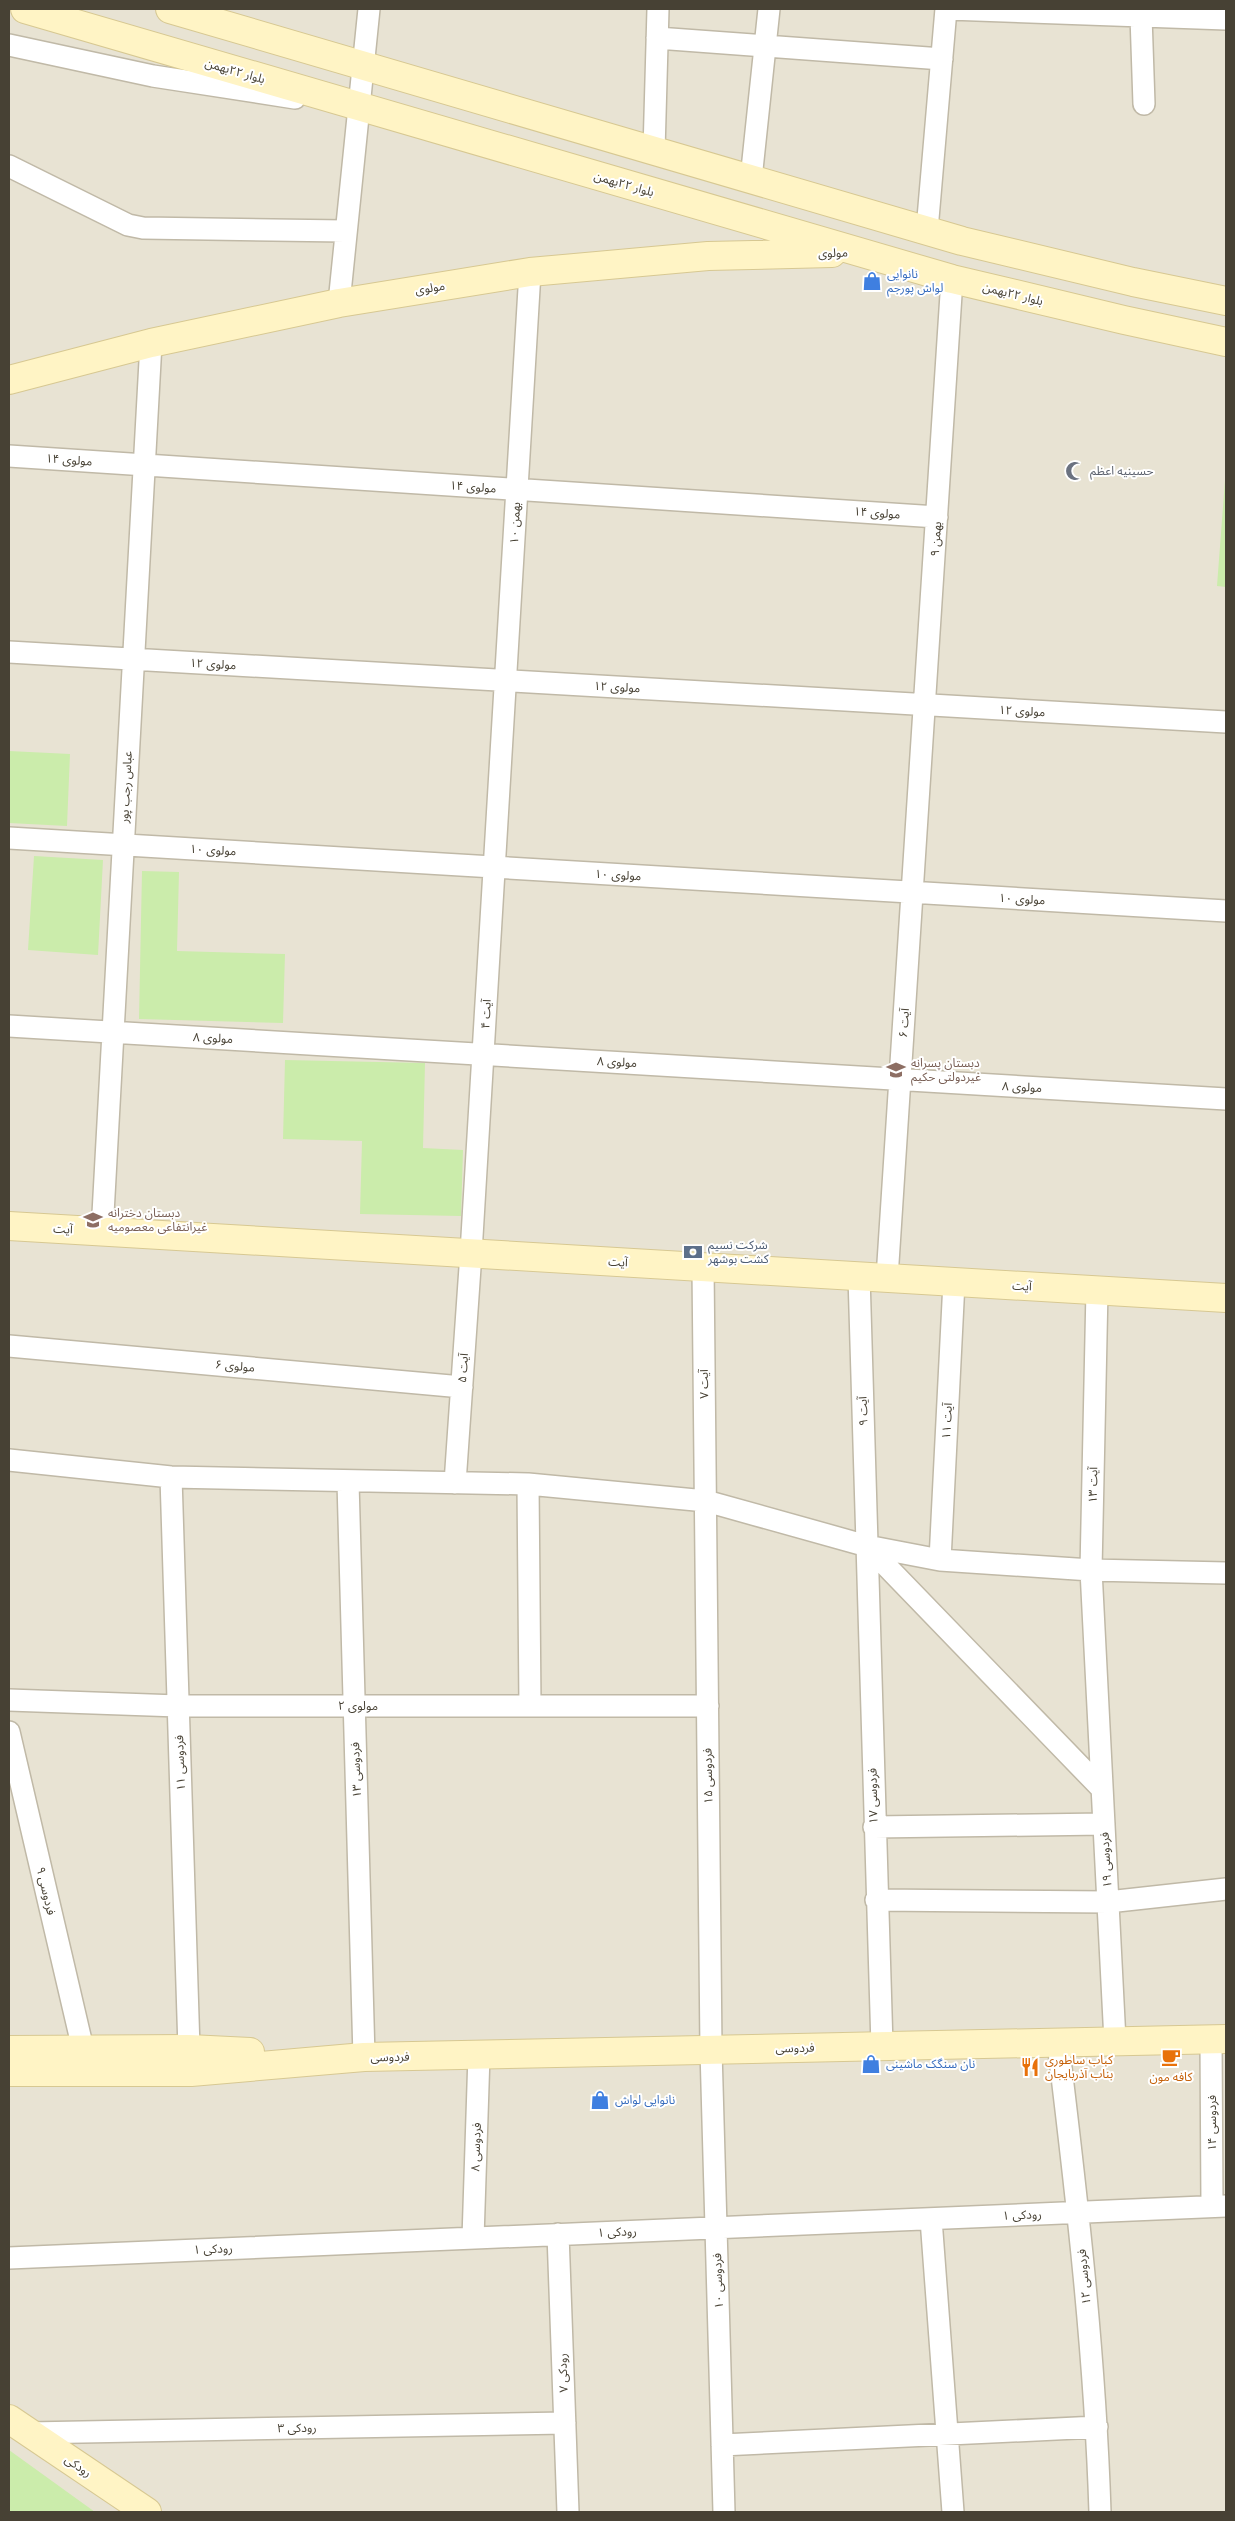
<svg xmlns="http://www.w3.org/2000/svg" width="1235" height="2521" font-family="'Fira Sans','Noto Sans Arabic',sans-serif">
	<style>
		.residential { fill: #e8e3d3 }
		.green { fill: #cbecab }
		.lines { fill: none; stroke-linecap: round; stroke-linejoin: round }
		.street-casing { stroke: #c0b9a7; stroke-width: 24 }
		.secondary-casing { stroke: #d7c892; stroke-width: 30 }
		.street { stroke: #fff; stroke-width: 21 }
		.secondary { stroke: #fff4c5; stroke-width: 28 }
		.labels { text-anchor: middle; dominant-baseline: central; stroke-width: 4; stroke-linejoin: round; paint-order: stroke }
		.street-label { font-size: 12px; fill: #474134; stroke: #fff }
		.shop-label { font-size: 12px; fill: #366cbe; stroke: #fff; text-anchor: start }
		.worship-label { font-size: 12px; fill: #5b616d; stroke: #fff; text-anchor: start }
		.education-label { font-size: 12px; fill: #785e54; stroke: #fff; text-anchor: start }
		.service-label { font-size: 12px; fill: #4e5e75; stroke: #fff; text-anchor: start }
		.food-label { font-size: 12px; fill: #c56008; stroke: #fff; text-anchor: start }
	</style>
	<rect width="100%" height="100%" fill="#f4f0e6"/>
	<path class="residential" d="M9,9H1226V2512H9Z"/>
	<path class="green" d="M1226,467V587L1217,586Z
		M9,751L70,754L67,826L9,823Z
		M34,856L103,860L98,955L28,950Z
		M142,871L179,872L177,951L285,954L283,1023L139,1019Z
		M285,1060L425,1063L423,1148L463,1150L461,1216L360,1214L362,1141L283,1139Z
		M9,2450L95,2512H9Z"/>
	<g class="lines">
		<g class="street-casing">
			<path id="street" d="M949,9L1226,19
				M1141,16L1144,104
				M657,38L942,59
				M9,45L153,76L295,98
				M654,151L658,9
				M9,166L128,225L143,228L345,231
				M751,179L769,9
				M927,230L946,9
				M339,303L369,9
				M9,456L937,517
				M9,652L1226,722
				M9,838L1226,911
				M9,1026L1226,1099
				M102,1232L151,343
				M703,1267L711,2050L724,2512
				M859,1276L882,2046
				M887,1278L952,279
				M1097,1290L1091,1570L1115,2041
				M9,1346L462,1387
				M9,1460L171,1477L528,1484L706,1501L867,1546L940,1560L1091,1570L1226,1573
				M171,1477L189,2049
				M348,1482L364,2057
				M455,1483L471,1253L530,272
				M528,1484L530,1706
				M867,1546L1102,1789
				M940,1560L954,1282
				M9,1700L178,1706H708
				M9,1732L83,2049
				M874,1827L1104,1824
				M876,1900L1108,1902L1226,1889
				M1211,2039L1212,2206
				M1058,2043C1077,2199 1095,2355 1100,2512
				M931,2219L953,2512
				M558,2234L568,2512
				M473,2238L479,2055
				M9,2258L1226,2206
				M29,2433L565,2423
				M722,2445L1097,2427"/>
		</g>
		<g class="secondary-casing">
			<path id="secondary" d="M25,9L952,279L1124,320L1226,342
				M170,9L962,241L1133,282L1226,301
				M9,380L151,343L339,303L530,272L708,256L832,253
				M9,1226L1226,1298
				M9,2050L189,2049L250,2052
				M9,2072H191L364,2057L1226,2039
				M9,2419L147,2512"/>
		</g>
		<use href="#street" class="street"/>
		<use href="#secondary" class="secondary"/>
	</g>
	<defs>
		<g id="shop-bare" transform="scale(1.5)"><path d="M-5-2.5h2.3a2.7 3.5 0 0 1 5.4 0H5L5.5 6h-11ZM-1.5-2.5h3a1.5 2.3 0 0 0-3 0Z" fill="#3f7fe0" stroke="#fff" stroke-width="2.5" paint-order="stroke"/></g>
		<g id="mosque-bare" transform="scale(1.5)"><path d="M3.5-4.9A6 6 0 1 0 3.5 4.9A5 5 0 1 1 3.5-4.9Z" fill="#6b7280" stroke="#fff" stroke-width="2.5" paint-order="stroke"/></g>
		<g id="school-bare" transform="scale(1.5)"><path d="M0-5L7-2L0 1L-7-2ZM-4 1L0 2.5L4 1V4Q0 6-4 4Z" fill="#8d6e63" stroke="#fff" stroke-width="2.5" paint-order="stroke"/></g>
		<g id="bank-bare" transform="scale(1.5)"><path d="M-6-4H6V4H-6ZM0-2.3a2.3 2.3 0 1 0 0 4.6a2.3 2.3 0 1 0 0-4.6Z" fill="#5c6f8a" stroke="#fff" stroke-width="2.5" paint-order="stroke"/></g>
		<g id="cafe-bare" transform="scale(1.5)"><path d="M-5.5-4.5H6V0H3Q3 3.5 0 3.5H-2.5Q-5.5 3.5-5.5 0ZM3-3.2v2h1.7v-2ZM-6 4.5H4V6H-6Z" fill="#e8710a" stroke="#fff" stroke-width="2.5" paint-order="stroke"/></g>
		<g id="restaurant-bare" transform="scale(1.5)"><path d="M-5-6h1v4h1v-4h1v4h1v-4h1v5L-1.5 .5V6h-2V.5L-5-1ZM5-6V6H3V1.5H1.5Q1.5-4 5-6Z" fill="#e8710a" stroke="#fff" stroke-width="2.5" paint-order="stroke"/></g>
	</defs>
	<g fill-rule="evenodd">
		<use href="#shop-bare" x="872" y="281"/>
		<use href="#mosque-bare" x="1075" y="471"/>
		<use href="#school-bare" x="896" y="1070"/>
		<use href="#school-bare" x="93" y="1220"/>
		<use href="#bank-bare" x="693" y="1252"/>
		<use href="#cafe-bare" x="1171" y="2057"/>
		<use href="#shop-bare" x="871" y="2064"/>
		<use href="#restaurant-bare" x="1030" y="2067"/>
		<use href="#shop-bare" x="600" y="2100"/>
	</g>
	<g class="labels">
		<g class="street-label">
			<text transform="translate(235 71) rotate(16)">بلوار ۲۲بهمن</text>
			<text transform="translate(624 184) rotate(16)">بلوار ۲۲بهمن</text>
			<text transform="translate(833 253) rotate(-2)">مولوی</text>
			<text transform="translate(430 288) rotate(-9)">مولوی</text>
			<text transform="translate(1013 294) rotate(14)">بلوار ۲۲بهمن</text>
			<text transform="translate(69 460) rotate(4)">مولوی ۱۴</text>
			<text transform="translate(473 487) rotate(4)">مولوی ۱۴</text>
			<text transform="translate(877 513) rotate(4)">مولوی ۱۴</text>
			<text transform="translate(515 523) rotate(-87)">بهمن ۱۰</text>
			<text transform="translate(936 539) rotate(-86)">بهمن ۹</text>
			<text transform="translate(213 664) rotate(3)">مولوی ۱۲</text>
			<text transform="translate(617 687) rotate(3)">مولوی ۱۲</text>
			<text transform="translate(1022 711) rotate(3)">مولوی ۱۲</text>
			<text transform="translate(126 787) rotate(-87)">عباس رجب پور</text>
			<text transform="translate(213 850) rotate(3)">مولوی ۱۰</text>
			<text transform="translate(618 875) rotate(3)">مولوی ۱۰</text>
			<text transform="translate(1022 899) rotate(3)">مولوی ۱۰</text>
			<text transform="translate(486 1014) rotate(-87)">آیت ۴</text>
			<text transform="translate(904 1023) rotate(-86)">آیت ۶</text>
			<text transform="translate(213 1038) rotate(3)">مولوی ۸</text>
			<text transform="translate(617 1062) rotate(3)">مولوی ۸</text>
			<text transform="translate(1022 1087) rotate(3)">مولوی ۸</text>
			<text transform="translate(63 1229) rotate(3)">آیت</text>
			<text transform="translate(618 1262) rotate(3)">آیت</text>
			<text transform="translate(1022 1286) rotate(3)">آیت</text>
			<text transform="translate(235 1366) rotate(5)">مولوی ۶</text>
			<text transform="translate(463 1368) rotate(-86)">آیت ۵</text>
			<text transform="translate(704 1384) rotate(-91)">آیت ۷</text>
			<text transform="translate(863 1411) rotate(-92)">آیت ۹</text>
			<text transform="translate(947 1421) rotate(-87)">آیت ۱۱</text>
			<text transform="translate(1093 1485) rotate(-89)">آیت ۱۳</text>
			<text x="358" y="1706">مولوی ۲</text>
			<text transform="translate(180 1763) rotate(-92)">فردوسی ۱۱</text>
			<text transform="translate(356 1770) rotate(-92)">فردوسی ۱۳</text>
			<text transform="translate(708 1776) rotate(-91)">فردوسی ۱۵</text>
			<text transform="translate(873 1796) rotate(-91)">فردوسی ۱۷</text>
			<text transform="translate(1106 1860) rotate(-93)">فردوسی ۱۹</text>
			<text transform="translate(46 1891) rotate(77)">فردوسی ۹</text>
			<text transform="translate(795 2048) rotate(-1)">فردوسی</text>
			<text transform="translate(390 2057) rotate(-1)">فردوسی</text>
			<text transform="translate(1212 2123) rotate(-90)">فردوسی ۱۴</text>
			<text transform="translate(476 2147) rotate(-88)">فردوسی ۸</text>
			<text transform="translate(1022 2215) rotate(-2)">رودکی ۱</text>
			<text transform="translate(617 2232) rotate(-2)">رودکی ۱</text>
			<text transform="translate(213 2249) rotate(-2)">رودکی ۱</text>
			<text transform="translate(1084 2277) rotate(-95)">فردوسی ۱۲</text>
			<text transform="translate(718 2281) rotate(-92)">فردوسی ۱۰</text>
			<text transform="translate(563 2373) rotate(-92)">رودکی ۷</text>
			<text transform="translate(297 2428) rotate(-1)">رودکی ۳</text>
			<text transform="translate(78 2466) rotate(34)">رودکی</text>
		</g>
		<g class="shop-label">
			<text x="887" y="274">نانوایی<tspan x="887" dy="14">لواش پورجم</tspan></text>
			<text x="886" y="2064">نان سنگک ماشینی</text>
			<text x="615" y="2100">نانوایی لواش</text>
		</g>
		<g class="worship-label">
			<text x="1090" y="471">حسینیه اعظم</text>
		</g>
		<g class="education-label">
			<text x="911" y="1063">دبستان پسرانه<tspan x="911" dy="14">غیردولتی حکیم</tspan></text>
			<text x="108" y="1213">دبستان دخترانه<tspan x="108" dy="14">غیرانتفاعی معصومیه</tspan></text>
		</g>
		<g class="service-label">
			<text x="708" y="1245">شرکت نسیم<tspan x="708" dy="14">کشت بوشهر</tspan></text>
		</g>
		<g class="food-label">
			<text x="1045" y="2060">کباب ساطوری<tspan x="1045" dy="14">بناب آذربایجان</tspan></text>
			<text x="1171" y="2077" text-anchor="middle">کافه مون</text>
		</g>
	</g>
	<rect width="1235" height="2521" fill="none" stroke="#474134" stroke-width="20"/>
</svg>
